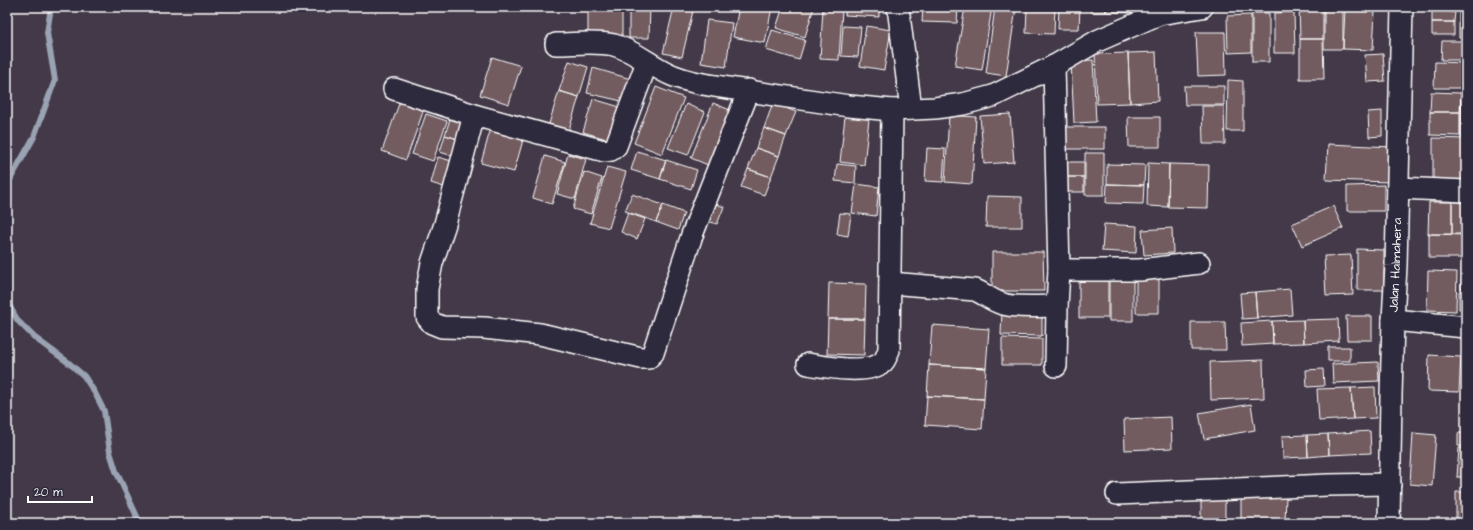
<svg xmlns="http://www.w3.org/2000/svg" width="1473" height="530" font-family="'Architects Daughter',sans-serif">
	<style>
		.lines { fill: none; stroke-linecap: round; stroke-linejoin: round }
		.stream { stroke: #9aa3b3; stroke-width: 6 }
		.building { fill: #725b60; stroke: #fff }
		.minor-casing { stroke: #fff; stroke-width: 24 }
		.minor { stroke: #2f2a3d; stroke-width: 21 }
		.labels { text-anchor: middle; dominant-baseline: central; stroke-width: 3; stroke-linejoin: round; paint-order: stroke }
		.street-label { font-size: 13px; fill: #fff; stroke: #2f2a3d }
	</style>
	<rect width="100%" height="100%" fill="#433948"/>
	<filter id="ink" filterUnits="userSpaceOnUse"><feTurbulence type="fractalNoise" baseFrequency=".025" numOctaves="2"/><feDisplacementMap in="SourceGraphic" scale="8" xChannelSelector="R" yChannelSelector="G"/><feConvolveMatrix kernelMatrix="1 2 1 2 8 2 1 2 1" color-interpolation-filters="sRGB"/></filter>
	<g filter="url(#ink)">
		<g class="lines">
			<path class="stream" d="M7,185L34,137L55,80L47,33L51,7
				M7,302L18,321L35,338L69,363L84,376L95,393L104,411L110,452L116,471L140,523"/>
		</g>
		<path class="building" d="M588,7H622V38H588Z
			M629,7H650L649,38H629Z
			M674,7L693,11L682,57L663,53Z
			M739,7H772L765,43L733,37Z
			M783,7H814L805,37L776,28Z
			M846,7H879V17L845,15Z
			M923,7H958L957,23L922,22Z
			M965,7H992L982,70L955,66Z
			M995,7L1016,8L1006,76L986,73Z
			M1027,7H1055L1054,34L1026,33Z
			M1059,7H1080L1079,29H1058Z
			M1091,7H1106V12H1091Z
			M1106,7H1135L1134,13L1106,12Z
			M1299,7H1323V39H1300Z
			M1459,7H1466V38H1459Z
			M823,8L842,9L839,60L820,59Z
			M1324,8H1343V49H1324Z
			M1345,10L1375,11L1373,50L1343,49Z
			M1432,11L1455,12L1454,22H1432Z
			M1294,12L1295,53H1274V13Z
			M1252,13H1269V62H1252Z
			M1251,15V52L1228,53L1227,16Z
			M707,20L732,23L726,67L701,63Z
			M1432,22H1454V35H1432Z
			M843,26L861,27L858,57L841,56Z
			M866,26L891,30L884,70L860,66Z
			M772,30L805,40L799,60L766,50Z
			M1196,32H1225L1226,75L1198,76Z
			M1300,39H1323L1324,79H1300Z
			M1442,41H1466V60H1441Z
			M1156,52L1158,101L1130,103L1128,53Z
			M1128,53L1130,103L1097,104L1095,54Z
			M1383,54L1385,81L1367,82L1365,55Z
			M492,57L521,66L509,104L480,95Z
			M1093,60L1096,122L1074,123L1071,61Z
			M569,61L588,67L579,97L559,91Z
			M1435,62L1466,63V88H1434Z
			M593,68L631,79L626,102L587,93Z
			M1228,80L1243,81V131H1227Z
			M1184,86H1224V105H1185Z
			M656,87L684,98L662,154L634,143Z
			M559,91L579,97L568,133L548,127Z
			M1462,91H1466V121H1461Z
			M1431,92L1461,93L1460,112H1430Z
			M593,99L620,107L610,140L583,132Z
			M400,101L424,109L406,160L382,151Z
			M713,103L730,110L708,165L691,158Z
			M773,103L796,112L786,136L764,128Z
			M686,104L705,112L688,155L668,148Z
			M1202,106H1224L1225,144H1203Z
			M1382,111V136L1369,137L1368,112Z
			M1430,112H1460V136L1430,135Z
			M426,114L447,121L433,161L412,154Z
			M1010,114L1014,162L984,164L980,116Z
			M949,115L976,117L972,184L945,182Z
			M845,116L869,119L864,165L840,162Z
			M1128,117H1160V147H1129Z
			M450,119L466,124L461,140L445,135Z
			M1461,121H1466V137H1461Z
			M1064,127H1105V149H1064Z
			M764,128L786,136L779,156L756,148Z
			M490,131L523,140L514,172L481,163Z
			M445,135L461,140L456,157L440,152Z
			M1433,138L1466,139V180L1433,179Z
			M1328,144L1393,147L1391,182L1326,180Z
			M756,148L779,156L771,177L748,169Z
			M927,148L945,149L943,182L925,181Z
			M637,151L666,160L660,179L631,170Z
			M1085,153H1104V195H1085Z
			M568,154L586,159L575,199L557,194Z
			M545,156L565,162L552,204L533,198Z
			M438,157L455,162L447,188L431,183Z
			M666,160L697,170L691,189L660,179Z
			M1065,162H1084V177H1065Z
			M1148,163L1169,164L1168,207L1147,206Z
			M837,164L856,166L855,183L835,181Z
			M1107,164L1145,165L1144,185L1107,184Z
			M1169,164L1209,165L1208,208L1168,207Z
			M607,167L626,172L609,228L590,223Z
			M748,169L771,177L764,195L741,187Z
			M584,172L602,178L591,214L573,209Z
			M1065,177H1084V192H1066Z
			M856,184L879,187L876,216L852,213Z
			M1107,184L1144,185L1143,204L1106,203Z
			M1384,185V211H1347V186Z
			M632,194L663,205L656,222L625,211Z
			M987,196L1022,197V227H986Z
			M711,202L724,207L717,224L704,220Z
			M1429,202H1452V234H1428Z
			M1452,202H1466V234H1452Z
			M663,205L684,213L678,230L656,222Z
			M1333,206L1343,228L1302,246L1292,224Z
			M628,213L645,219L637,239L621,232Z
			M840,213L851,214L848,236L837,234Z
			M1104,224L1137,226L1136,253L1102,251Z
			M1172,228L1173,253L1144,255L1142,230Z
			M1429,234L1466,235V258H1429Z
			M1357,249L1384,250V290H1357Z
			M992,252H1043L1044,291H992Z
			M1351,255L1353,295L1326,296L1324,256Z
			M1462,266H1466V289H1461Z
			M1428,271L1457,272L1456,311L1427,310Z
			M1109,277H1133V321H1109Z
			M1136,277H1159V313H1136Z
			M1079,278H1108V318H1079Z
			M829,283L866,284L865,319H828Z
			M1290,289L1292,315L1257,318L1255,292Z
			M1459,291H1466V309H1459Z
			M1255,292L1257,318L1242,319L1240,293Z
			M1002,310L1042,312V336L1001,335Z
			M1346,316H1372V340H1347Z
			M828,319H865L864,355L827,354Z
			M1338,319L1339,341L1304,343L1303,320Z
			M1303,320L1304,343L1273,344L1272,321Z
			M1272,321L1273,344L1242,346L1241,323Z
			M1191,322H1225L1226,350H1191Z
			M932,325L989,329L986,368L929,365Z
			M1002,338L1042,339V365H1002Z
			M1328,347H1350V361H1328Z
			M1429,355L1461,357L1459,392L1428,391Z
			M1263,360L1264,398L1211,400L1210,362Z
			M1378,362L1379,381L1333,383L1332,364Z
			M929,365L986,368L984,399L927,396Z
			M1323,369L1324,386L1307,387L1306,370Z
			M1466,385V429H1465Z
			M1375,387L1376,418L1353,419L1351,388Z
			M1351,388L1353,419L1319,421L1317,389Z
			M927,396L984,399L982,429L925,425Z
			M1251,404L1255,430L1204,439L1199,413Z
			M1171,417L1172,448L1125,450L1124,419Z
			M1370,431L1371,453L1329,455L1328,434Z
			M1413,433L1436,435L1432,486L1410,484Z
			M1458,433H1466V446H1458Z
			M1328,434L1329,455L1308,457L1307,435Z
			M1307,435L1308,457L1283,458L1282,436Z
			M1459,448H1466V477H1457Z
			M1456,492H1466V523H1456Z
			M1201,495L1225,496V521H1201Z
			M1241,495L1286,496L1285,523H1241Z"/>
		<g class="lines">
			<g class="minor-casing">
				<g id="minor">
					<path d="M898,7L911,109"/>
					<path d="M556,44C575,44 595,41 614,45C636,51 653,68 674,76C687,81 701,84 715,86L849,106L892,110L935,108L963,104L993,96L1054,66L1097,41L1159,14L1202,7"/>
					<path d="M1054,66L1059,270H1140L1199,263"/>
					<path d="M394,89L474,115L604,151L611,150L616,146L647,62"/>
					<path d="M474,115L445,224L432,263L427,289V317L432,323L442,327L484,328L540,334L641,358H648L653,353L692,235L749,90"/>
					<path d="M1398,188L1466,191"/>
					<path d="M890,283L975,290C985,294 992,301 1003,304C1014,308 1043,306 1057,306"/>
					<path d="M1393,320L1466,327"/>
					<path d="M808,364C826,367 868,375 883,362C886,359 887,354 889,350L892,110"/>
					<path d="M1056,366L1057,306L1059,270"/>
					<path d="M1117,494L1328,485L1390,484"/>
					<path id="s1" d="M1389,523L1391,396L1393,320L1396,266L1402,7"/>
				</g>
			</g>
			<use href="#minor" class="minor"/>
		</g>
	</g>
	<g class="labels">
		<g class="street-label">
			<text stroke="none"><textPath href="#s1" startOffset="258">Jalan Halmahera</textPath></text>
		</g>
	</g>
	<rect width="1473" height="530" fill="none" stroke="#2f2a3d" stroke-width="24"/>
	<rect x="12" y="12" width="1449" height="506" fill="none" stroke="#fff" stroke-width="1.5" filter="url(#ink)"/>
	<path d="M28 496v6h64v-6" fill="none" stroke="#ffffff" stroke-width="2"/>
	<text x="34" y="496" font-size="12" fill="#ffffff" stroke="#2f2a3d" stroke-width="3" paint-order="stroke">20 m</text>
</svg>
